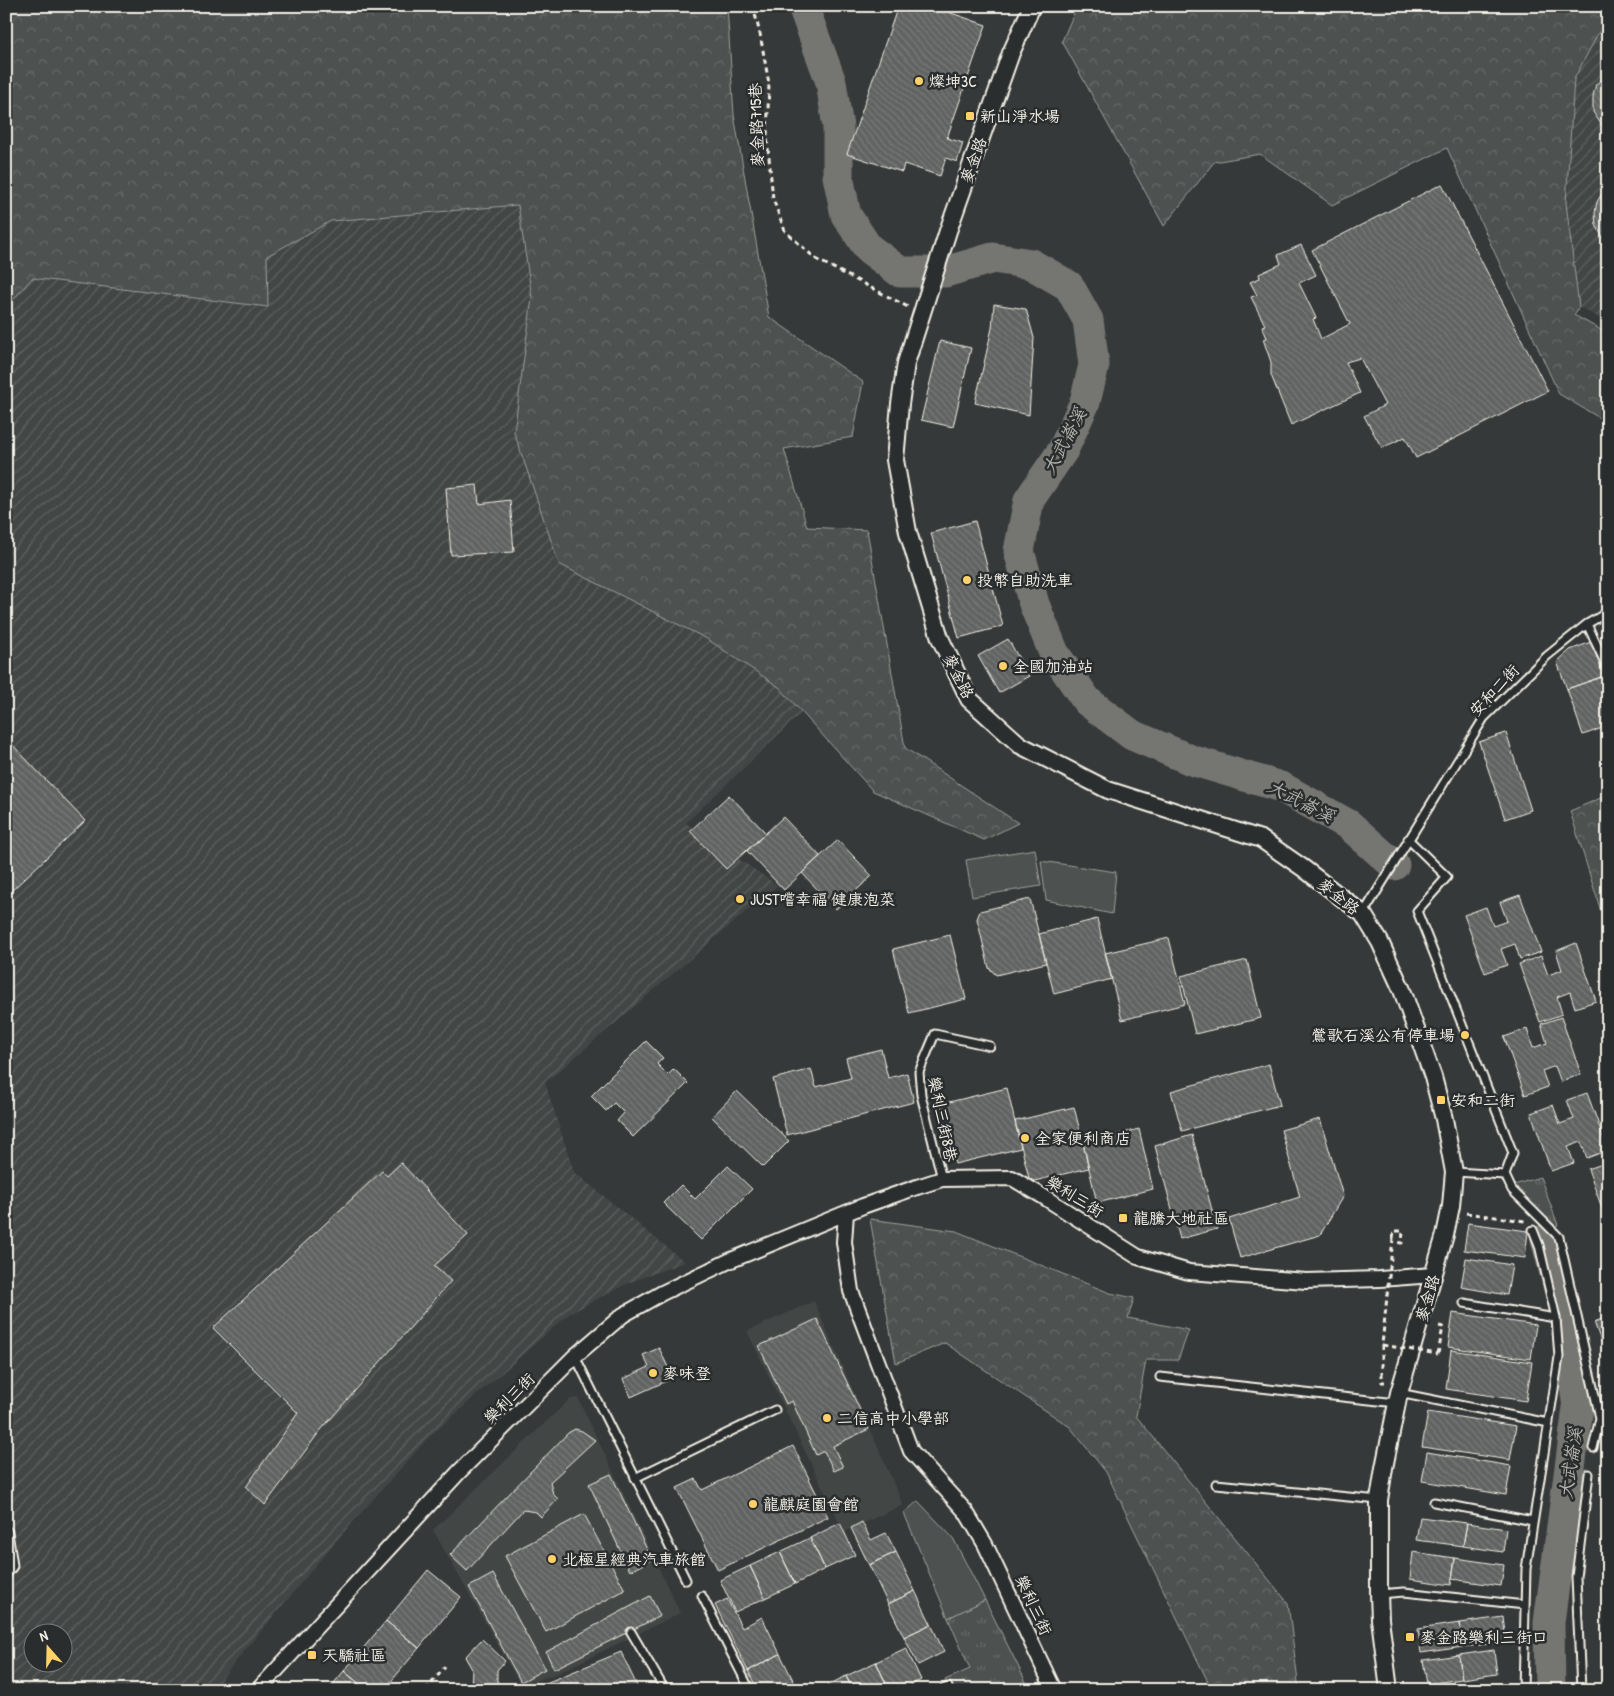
<svg xmlns="http://www.w3.org/2000/svg" width="1614" height="1696" font-family="'Patrick Hand','LXGW WenKai TC',sans-serif">
	<style>
		.built { fill: #434645 }
		.industrial { fill: url(#industrial-furrows); fill-rule: evenodd }
		.grass { fill: url(#grass-tufts); stroke: #a1a19c }
		.forest { fill: url(#forest-crowns); stroke: #a1a19c }
		.garden { fill: #4e514f; stroke: #a1a19c }
		.lines { fill: none; stroke-linecap: round; stroke-linejoin: round }
		.river { stroke: #757572; stroke-width: 31 }
		.building { fill: url(#building-back-hatch); stroke: #f4f1e8 }
		.service-casing { stroke: #f4f1e8; stroke-width: 11 }
		.minor-casing { stroke: #f4f1e8; stroke-width: 18 }
		.tertiary-casing { stroke: #f4f1e8; stroke-width: 20 }
		.path { stroke: #f4f1e8; stroke-width: 3; stroke-dasharray: 5 4; stroke-linecap: butt }
		.service { stroke: #2a2d2e; stroke-width: 7 }
		.minor { stroke: #2a2d2e; stroke-width: 14 }
		.tertiary { stroke: #2a2d2e; stroke-width: 16 }
		.path-bridge { stroke: #f4f1e8; stroke-width: 3; stroke-dasharray: 5 4; stroke-linecap: butt }
		.poi-dot { fill: #ffd166; stroke: #2a2d2e; stroke-width: 2 }
		.labels { text-anchor: middle; dominant-baseline: central; stroke-width: 5; stroke-linejoin: round; paint-order: stroke }
		.poi-label { font-size: 16px; fill: #f4f1e8; stroke: #2a2d2e; text-anchor: start }
		.street-label { font-size: 16px; fill: #f4f1e8; stroke: #2a2d2e }
		.water-label { font-size: 18px; font-style: italic; fill: #b4b3ad; stroke: #2a2d2e }
	</style>
	<defs>
		<pattern id="industrial-furrows" width="10" height="10" patternUnits="userSpaceOnUse" patternTransform="scale(1.25)"><rect width="10" height="10" fill="#434645"/><path d="M-1 1l2-2M0 10L10 0M9 11l2-2" fill="none" stroke="#5f6160"/></pattern>
		<pattern id="grass-tufts" width="24" height="20" patternUnits="userSpaceOnUse" patternTransform="scale(1.25)"><rect width="24" height="20" fill="#4e514f"/><path d="M3 7l-1-3M5 7V3M7 7l1-3M15 17l-1-3M17 17v-4M19 17l1-3" fill="none" stroke="#686a68"/></pattern>
		<pattern id="forest-crowns" width="20" height="18" patternUnits="userSpaceOnUse" patternTransform="scale(1.25)"><rect width="20" height="18" fill="#4e514f"/><path d="M2 6a3 3 0 1 1 6 0M12 15a3 3 0 1 1 6 0" fill="none" stroke="#686a68"/></pattern>
		<pattern id="building-back-hatch" width="6" height="6" patternUnits="userSpaceOnUse" patternTransform="scale(1.25)"><rect width="6" height="6" fill="#616362"/><path d="M-1 5l2 2M0 0l6 6M5-1l2 2" fill="none" stroke="#787a78"/></pattern>
	</defs>
	<rect width="100%" height="100%" fill="#363939"/>
	<filter id="ink" filterUnits="userSpaceOnUse"><feTurbulence type="fractalNoise" baseFrequency=".02" numOctaves="2"/><feDisplacementMap in="SourceGraphic" scale="10" xChannelSelector="R" yChannelSelector="G"/><feConvolveMatrix kernelMatrix="1 2 1 2 8 2 1 2 1" color-interpolation-filters="sRGB"/></filter>
	<g filter="url(#ink)">
		<path class="built" d="M814,1301L903,1505L844,1532L747,1331Z
			M578,1398L680,1613L558,1673L521,1686L433,1530L570,1399Z"/>
		<path class="industrial" d="M1608,15V312L1603,320L1579,307L1566,203L1574,79Z
			M518,205L532,298L514,432L559,564L707,639L779,687L802,712L686,823L777,885L545,1083L574,1172L685,1262L628,1283L569,1314L430,1436L341,1535L212,1690H6V308L32,278L267,307V256L331,221ZM32,1634H62V1664H32Z"/>
		<path class="grass" d="M1540,1177L1558,1225L1551,1227L1514,1185Z
			M985,1600L1030,1690H941L948,1687L945,1680L970,1669L948,1618Z"/>
		<path class="forest" d="M6,6H727L734,115L769,317L863,382L853,437L784,449L807,527L867,530L905,748L1018,823L984,840L873,791L779,687L707,639L559,564L514,432L532,298L518,205L331,221L267,256L268,307L32,278L6,308Z
			M1077,6H1608V15L1574,79L1566,203L1579,307L1574,315L1608,334V423L1559,394L1447,148L1332,205L1260,154L1214,162L1164,226L1062,41Z
			M1608,795V934L1570,811Z
			M870,1219L956,1231L1110,1293L1134,1298L1128,1318L1189,1330L1178,1360H1146L1136,1416L1288,1603L1299,1690H1212L1106,1472L1070,1427L945,1343L896,1363Z"/>
		<path class="garden" d="M1035,849L1041,886L972,897L966,860Z
			M1041,861L1116,872L1112,914L1046,900Z
			M918,1501L953,1538L985,1600L948,1618L904,1513Z"/>
		<g class="lines">
			<path class="river" d="M803,6L831,82L838,127V176L846,215L868,248L900,272H945L993,258L1031,264L1069,286L1088,320L1094,365L1085,402L1063,450L1029,500L1019,551L1034,604L1054,653L1087,701L1132,735L1191,760L1281,787L1349,825L1394,865
				M1546,1239L1566,1315L1578,1408L1549,1622L1550,1690"/>
		</g>
		<path class="building" d="M898,6H931L986,25L947,138L963,143L957,162L946,158L940,176L904,164L902,172L847,154Z
			M1608,75V130L1601,124L1593,112V96L1596,84Z
			M1442,184L1548,391L1416,458L1405,437L1382,448L1364,416L1385,405L1360,358L1346,362L1360,393L1291,425L1271,375V362L1263,339L1267,338L1262,326L1265,325L1251,297L1257,295L1250,282L1260,278L1259,274L1281,264L1278,255L1301,245L1316,275L1299,283L1316,318L1313,319L1321,339L1350,324L1312,250Z
			M1608,189V242L1601,234L1596,225L1595,213L1597,202L1603,192Z
			M994,304L1026,309L1034,338L1029,415L975,403L992,328Z
			M940,341L971,348L953,427L921,420Z
			M477,485L479,504L510,500L514,552L451,555L446,488Z
			M975,521L1003,626L959,638L931,533Z
			M1008,639L1029,676L999,693L978,656Z
			M1591,642L1604,676L1567,689L1557,662L1570,650Z
			M1604,676L1608,687V726L1583,735L1567,689Z
			M1506,733L1531,810L1505,819L1479,742Z
			M6,738L85,821L6,896Z
			M729,795L766,833L726,869L690,831Z
			M783,817L820,856L784,890L747,851Z
			M838,840L872,876L836,909L802,873Z
			M1520,895L1541,952L1520,959L1515,944L1501,949L1507,965L1485,973L1464,915L1486,907L1493,926L1507,921L1500,902Z
			M1030,899L1046,963L996,975L989,968L977,919L980,911Z
			M1097,919L1112,979L1054,994L1039,934Z
			M950,935L966,999L909,1013L893,949Z
			M1169,938L1185,1004L1122,1020L1105,953Z
			M1576,943L1596,1001L1575,1008L1570,992L1557,997L1562,1014L1540,1022L1519,964L1541,956L1548,975L1562,970L1556,951Z
			M1247,960L1261,1018L1195,1034L1181,976Z
			M1561,1017L1581,1074L1561,1082L1555,1066L1542,1071L1548,1087L1525,1095L1504,1037L1527,1029L1533,1048L1547,1043L1541,1024Z
			M646,1041L663,1058L657,1064L668,1075L674,1069L688,1083L633,1137L617,1121L624,1113L614,1103L606,1111L591,1096Z
			M881,1049L888,1078L907,1073L914,1102L787,1135L773,1079L811,1069L816,1087L851,1078L846,1058Z
			M1269,1064L1280,1105L1182,1131L1171,1091Z
			M1007,1088L1021,1148L955,1164L941,1104Z
			M737,1091L789,1141L763,1167L712,1117Z
			M1587,1093L1608,1150L1587,1158L1581,1142L1568,1147L1574,1163L1551,1171L1531,1113L1553,1105L1560,1124L1574,1119L1567,1100Z
			M1074,1107L1089,1168L1030,1182L1015,1121Z
			M1320,1119L1343,1196L1320,1235L1240,1258L1229,1219L1300,1197L1281,1130Z
			M1139,1129L1153,1189L1097,1203L1083,1143Z
			M1192,1135L1217,1229L1180,1239L1155,1146Z
			M1608,1162V1225L1588,1169Z
			M401,1163L468,1235L434,1266L451,1281L320,1431L265,1505L246,1487L298,1413L213,1328L382,1171L387,1176Z
			M728,1166L752,1189L701,1240L663,1203L681,1185L695,1199Z
			M1468,1223L1528,1231L1525,1258L1464,1250Z
			M1466,1258L1512,1265L1507,1295L1461,1287Z
			M1453,1313L1536,1325L1531,1359L1448,1347Z
			M1608,1317V1361L1594,1322Z
			M817,1319L869,1429L833,1446L843,1467L834,1471L824,1451L816,1455L792,1401L786,1404L759,1346Z
			M659,1348L673,1378L631,1397L623,1379L649,1367L643,1355Z
			M1451,1350L1532,1362L1526,1401L1446,1389Z
			M1428,1412L1516,1426L1510,1460L1422,1447Z
			M575,1429L582,1431L595,1440L550,1482L553,1494L558,1499L541,1517L536,1512L523,1510L467,1571L450,1555L568,1433Z
			M793,1446L828,1517L718,1570L677,1488L696,1479L702,1490Z
			M1427,1452L1511,1466L1506,1495L1422,1481Z
			M611,1474L652,1560L630,1571L589,1484Z
			M584,1514L625,1590L546,1632L505,1556Z
			M1420,1517L1467,1523L1463,1546L1416,1540Z
			M862,1522L871,1540L886,1533L896,1552L869,1565L851,1528Z
			M840,1523L855,1555L825,1569L810,1538Z
			M1467,1523L1506,1529L1503,1552L1463,1546Z
			M810,1538L825,1569L795,1584L780,1552Z
			M780,1552L795,1584L765,1598L750,1566Z
			M896,1552L915,1591L888,1604L869,1565Z
			M1413,1552L1455,1558L1451,1585L1410,1579Z
			M1455,1558L1504,1565L1501,1586L1452,1579Z
			M750,1566L765,1598L735,1612L720,1580Z
			M428,1570L461,1597L419,1648L386,1621Z
			M493,1574L545,1669L521,1682L469,1587Z
			M915,1591L931,1624L904,1637L888,1604Z
			M650,1596L660,1616L554,1669L546,1652Z
			M727,1599L742,1628L762,1617L780,1654L748,1671L715,1605Z
			M1503,1617L1506,1642L1463,1647L1460,1623Z
			M386,1621L419,1648L384,1690H367L344,1671Z
			M1460,1623L1463,1647L1421,1653L1418,1629Z
			M931,1624L944,1652L918,1665L904,1637Z
			M482,1639L505,1661L497,1670V1681L502,1690H471L472,1669L465,1657Z
			M906,1648L921,1680L901,1690H889L876,1662Z
			M1494,1650L1497,1674L1462,1679L1459,1655Z
			M621,1652L639,1690H529Z
			M780,1654L798,1690H758L748,1671Z
			M1459,1655L1462,1679L1427,1684L1423,1660Z
			M876,1662L889,1690H853L846,1676Z
			M344,1671L367,1690H328Z
			M846,1676L853,1690H818Z"/>
		<g class="lines">
			<g class="service-casing">
				<path id="service" d="M1587,624L1608,669
					M1408,839L1447,877L1417,911L1513,1153L1505,1175L1455,1172
					M1363,914L1484,718L1547,656L1587,624L1608,612
					M1505,1175L1512,1190L1559,1237L1600,1418L1593,1448
					M942,1179L921,1095L919,1072L935,1034L990,1046
					M1464,1303L1556,1318
					M575,1356L686,1580
					M1160,1377L1397,1403
					M1399,1393L1549,1423
					M635,1478L775,1410
					M1216,1484L1379,1500
					M1434,1502L1533,1521
					M6,1530L8,1532L13,1566L6,1575
					M1379,1594L1404,1592L1525,1605
					M702,1596L750,1690
					M631,1632L665,1690
					M941,1690L948,1687
					M1523,1690L1526,1569L1559,1357L1556,1318L1539,1245L1533,1230
					M1581,1690L1576,1577L1589,1474"/>
			</g>
			<g class="minor-casing">
				<path id="minor" d="M846,1213L844,1242L851,1291L911,1451L966,1512L985,1544L1054,1690
					M258,1690L459,1472L575,1356L623,1315L662,1293L729,1261L863,1206L917,1187L942,1179L1012,1178L1044,1197L1138,1257L1189,1272L1306,1281L1380,1279L1433,1275"/>
			</g>
			<g class="tertiary-casing">
				<path id="tertiary" d="M1032,6L1011,53L948,231L906,363L900,404L895,460L908,532L940,638L969,699L1020,745L1108,790L1261,839L1303,868L1363,914L1380,942L1402,990L1433,1077L1444,1119L1454,1172L1451,1206L1445,1235L1399,1393L1384,1468L1379,1500V1594L1380,1619L1389,1690"/>
			</g>
			<path class="path" d="M753,6L760,34L769,84L767,137L773,199L785,231L816,259L908,307
				M1466,1213L1525,1221
				M1393,1238L1394,1231H1403L1402,1243L1395,1242
				M1382,1345V1382H1385
				M1438,1354L1443,1327L1439,1326
				M426,1690L445,1667"/>
			<use href="#service" class="service"/>
			<use href="#minor" class="minor"/>
			<use href="#tertiary" class="tertiary"/>
			<path class="path-bridge" d="M1393,1238L1382,1345L1438,1354"/>
		</g>
	</g>
	<g class="poi-dot">
		<circle cx="919" cy="81" r="5"/>
		<rect x="965" y="111" width="10" height="10" rx="2.5"/>
		<circle cx="967" cy="580" r="5"/>
		<circle cx="1003" cy="666" r="5"/>
		<circle cx="740" cy="899" r="5"/>
		<circle cx="1465" cy="1035" r="5"/>
		<rect x="1436" y="1095" width="10" height="10" rx="2.5"/>
		<circle cx="1025" cy="1138" r="5"/>
		<rect x="1118" y="1213" width="10" height="10" rx="2.5"/>
		<circle cx="653" cy="1373" r="5"/>
		<circle cx="827" cy="1418" r="5"/>
		<circle cx="753" cy="1504" r="5"/>
		<circle cx="552" cy="1559" r="5"/>
		<rect x="1405" y="1632" width="10" height="10" rx="2.5"/>
		<rect x="307" y="1650" width="10" height="10" rx="2.5"/>
	</g>
	<g class="labels">
		<g class="poi-label">
			<text x="929" y="81">燦坤3C</text>
			<text x="980" y="116">新山淨水場</text>
			<text x="977" y="580">投幣自助洗車</text>
			<text x="1013" y="666">全國加油站</text>
			<text x="750" y="899">JUST嚐幸福 健康泡菜</text>
			<text x="1455" y="1035" text-anchor="end">鶯歌石溪公有停車場</text>
			<text x="1451" y="1100">安和二街</text>
			<text x="1035" y="1138">全家便利商店</text>
			<text x="1133" y="1218">龍騰大地社區</text>
			<text x="663" y="1373">麥味登</text>
			<text x="837" y="1418">二信高中小學部</text>
			<text x="763" y="1504">龍麒庭園會館</text>
			<text x="562" y="1559">北極星經典汽車旅館</text>
			<text x="1420" y="1637">麥金路樂利三街口</text>
			<text x="322" y="1655">天驕社區</text>
		</g>
		<g class="street-label">
			<text transform="translate(756 125) rotate(-92)">麥金路715巷</text>
			<text transform="translate(973 160) rotate(-70)">麥金路</text>
			<text transform="translate(959 676) rotate(63)">麥金路</text>
			<text transform="translate(1494 690) rotate(-47)">安和二街</text>
			<text transform="translate(1339 896) rotate(38)">麥金路</text>
			<text transform="translate(943 1119) rotate(78)">樂利三街8巷</text>
			<text transform="translate(1075 1196) rotate(32)">樂利三街</text>
			<text transform="translate(1427 1298) rotate(-74)">麥金路</text>
			<text transform="translate(509 1398) rotate(-45)">樂利三街</text>
			<text transform="translate(1034 1605) rotate(65)">樂利三街</text>
		</g>
		<g class="water-label">
			<text transform="translate(1064 441) rotate(-62)">大武崙溪</text>
			<text transform="translate(1301 801) rotate(27)">大武崙溪</text>
			<text transform="translate(1570 1463) rotate(-82)">大武崙溪</text>
		</g>
	</g>
	<rect width="1614" height="1696" fill="none" stroke="#2a2d2e" stroke-width="25"/>
	<rect x="12" y="12" width="1589" height="1671" fill="none" stroke="#f4f1e8" stroke-width="2" filter="url(#ink)"/>
	<g transform="translate(48 1648) rotate(340)"><circle r="24" fill="#2a2d2e" stroke="#7b7b78"/>
	<path d="M0-4L9 19L0 12L-9 19Z" fill="#ffd166"/>
	<text y="-8" font-size="14" font-weight="bold" text-anchor="middle" fill="#f4f1e8">N</text>
	</g>
</svg>
